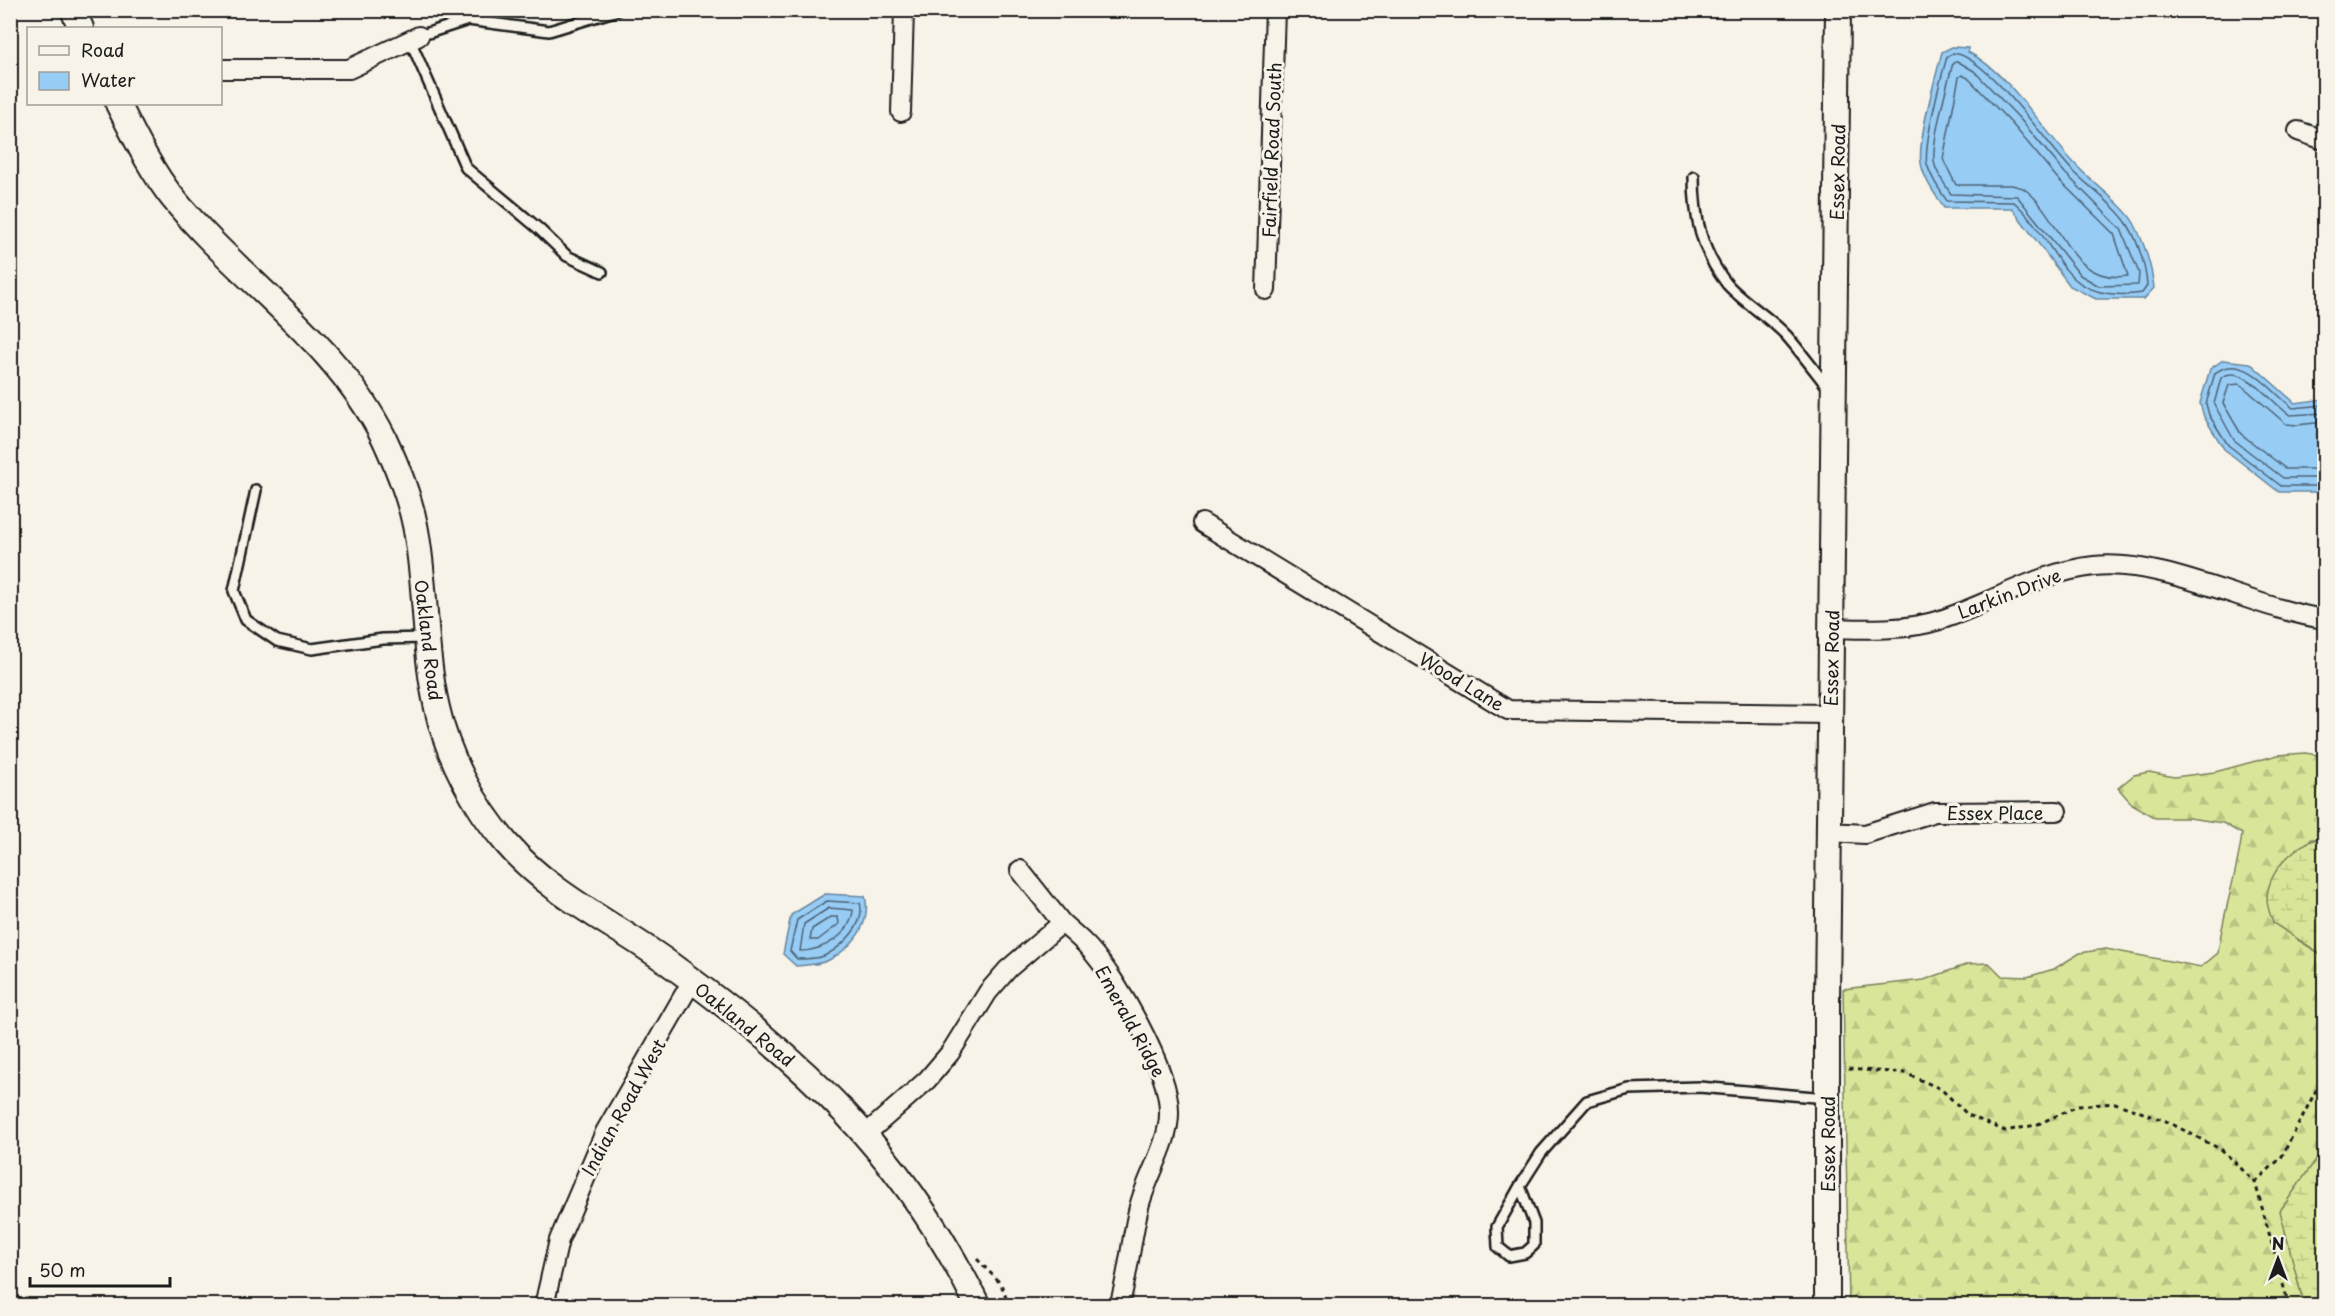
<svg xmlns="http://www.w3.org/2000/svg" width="2335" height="1316" font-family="'Playpen Sans',sans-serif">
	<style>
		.forest { fill: url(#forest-firs); stroke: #7a815a; stroke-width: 1.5 }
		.wetland { fill: url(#wetland-marsh); stroke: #7a815a; stroke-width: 1.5 }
		.water { fill: #97ccf5; stroke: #66869e; stroke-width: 1.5 }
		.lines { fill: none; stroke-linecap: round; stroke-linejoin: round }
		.shore { stroke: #4d6273; stroke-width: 1.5 }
		.lane-casing { stroke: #1c1c1c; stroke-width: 14 }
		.street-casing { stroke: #1c1c1c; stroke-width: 22 }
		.secondary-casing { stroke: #1c1c1c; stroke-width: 28 }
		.path { stroke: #1c1c1c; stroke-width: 3; stroke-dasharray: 4.5 4.5; stroke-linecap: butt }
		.lane { stroke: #f7f3e8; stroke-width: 9 }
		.street { stroke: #f7f3e8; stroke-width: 18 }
		.secondary { stroke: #f7f3e8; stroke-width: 24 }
		.labels { text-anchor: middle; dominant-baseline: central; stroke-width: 6; stroke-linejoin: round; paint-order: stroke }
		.street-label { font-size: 18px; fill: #1c1c1c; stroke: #f7f3e8 }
	</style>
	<defs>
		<pattern id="forest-firs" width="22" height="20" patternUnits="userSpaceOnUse" patternTransform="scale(1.5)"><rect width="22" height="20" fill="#d9e699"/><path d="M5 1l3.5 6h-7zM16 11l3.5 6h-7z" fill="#bac583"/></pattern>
		<pattern id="wetland-marsh" width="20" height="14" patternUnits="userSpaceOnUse" patternTransform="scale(1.5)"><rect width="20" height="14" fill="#d9e699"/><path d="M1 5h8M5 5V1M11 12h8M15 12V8" fill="none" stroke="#bac583"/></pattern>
	</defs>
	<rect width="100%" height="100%" fill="#f7f3e8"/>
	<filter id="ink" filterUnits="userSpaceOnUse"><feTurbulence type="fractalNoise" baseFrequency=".0167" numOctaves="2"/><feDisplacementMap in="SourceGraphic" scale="12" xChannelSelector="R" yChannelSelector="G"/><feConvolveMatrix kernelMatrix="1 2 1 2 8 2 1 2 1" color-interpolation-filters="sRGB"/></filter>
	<g filter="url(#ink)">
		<path class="forest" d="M2305,753L2324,756V838L2312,839L2281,864L2298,940L2324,956V1148L2284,1225L2304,1305H1849L1843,989L1924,980L1968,964L1989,963L2002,976L2027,977L2054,969L2080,953L2106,949L2201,967L2218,953C2223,912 2237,875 2242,834L2223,823L2189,818H2155L2132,804L2118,788L2134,775L2149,772L2174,777L2215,772L2278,755Z"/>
		<path class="wetland" d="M2324,838V956L2273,923C2271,916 2267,907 2267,900C2267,871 2297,841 2324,838Z
			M2324,1148V1305H2304L2280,1211Z"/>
		<path class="water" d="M1952,47L1968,48V52C2008,72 2044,131 2075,164C2090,181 2124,205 2134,223C2144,242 2152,267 2154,288L2144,299H2096L2070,286L2012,208H1944C1935,194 1924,180 1921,163C1917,142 1936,75 1942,52Z
			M2223,360L2250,363L2295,403L2324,399V492H2279L2224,449L2204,417L2200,403L2210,369Z
			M825,894L865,896C872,924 853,947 829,960C820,965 805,965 796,966L783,954L791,915Z"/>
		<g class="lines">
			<path class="shore" d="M1953,53C1986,55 2048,145 2072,170C2089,187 2116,206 2128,225C2138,241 2146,267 2147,286L2142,293C2057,305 2064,246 2014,202L1947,201C1939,189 1931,178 1927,164C1923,146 1941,77 1947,57Z
				M1957,61L1974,71L2020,119L2065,173L2121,229L2139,273L2138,285L2099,286L2080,275L2017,196L1951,194C1945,184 1935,172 1934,160C1932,138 1947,85 1953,63Z
				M1962,75L1968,78L2013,125L2058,179L2114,234L2128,276C2067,285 2063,216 2023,188L2012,185H1956L1943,159L1959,77Z
				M2324,405L2293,408C2271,392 2244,351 2215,373L2206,404L2209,415L2228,445L2281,486H2324
				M2324,413L2290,415C2272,404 2243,361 2221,378L2214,404L2234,440L2283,478H2324
				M2324,422L2297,425L2286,424L2240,384L2229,385L2223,403L2241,434L2286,469H2324
				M827,901L860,903C866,924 843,946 826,955C819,959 806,959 797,959L790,951L797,920Z
				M829,908L853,910C851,935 823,951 800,951L804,924Z
				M838,917L839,924L818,940H810L812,929L831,917Z"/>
			<g class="lane-casing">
				<path id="lane" d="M419,36L468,20L549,31L618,10
					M410,40L466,168L539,229L567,256L602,272
					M1694,177C1694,217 1701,251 1727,284C1744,303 1768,316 1786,335C1801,352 1815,371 1829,389
					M256,490L234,591L246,620L277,641L312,649L383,639L425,638
					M1520,1186L1497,1227L1498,1247L1509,1256L1525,1253L1534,1245V1223L1520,1186L1541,1153L1587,1101L1629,1089L1699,1087L1827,1098"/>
			</g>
			<g class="street-casing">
				<path id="street" d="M220,69H349L419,36
					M901,112L904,10
					M2298,131L2324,140
					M1266,290L1275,10
					M1202,523L1508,710L1830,714
					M1832,628C1868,629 1905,631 1940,620C1992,603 2039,572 2094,566C2167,559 2252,608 2324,619
					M1829,832L1865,834L1935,812L2057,811
					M1020,870L1062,923
					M866,1134L927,1080L950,1053L988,992L1008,969L1062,923C1071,931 1081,939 1089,948C1117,979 1169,1069 1169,1111C1170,1143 1147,1175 1139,1207C1131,1239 1129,1273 1119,1306
					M544,1306L559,1240L605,1132L692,981"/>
			</g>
			<g class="secondary-casing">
				<path id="secondary" d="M73,10L81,28
					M118,104C134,135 150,169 172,197C239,280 336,341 384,438C397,466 409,495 415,525C427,585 423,648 437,708C448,757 474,806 507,844C551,895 613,923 667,962C803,1061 903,1152 978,1306
					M1827,1306V1001L1838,10"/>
			</g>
			<path class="path" d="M1848,1069L1905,1073L1941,1089L1968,1115L2005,1131L2036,1125L2078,1106L2115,1103L2166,1121L2222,1150L2255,1182L2289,1306
				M2255,1182L2281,1158L2324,1075
				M977,1259L1001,1284L1009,1306"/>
			<use href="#lane" class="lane"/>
			<use href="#street" class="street"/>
			<use href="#secondary" class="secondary"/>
		</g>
	</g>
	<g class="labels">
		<g class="street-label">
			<text transform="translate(1271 150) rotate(-88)">Fairfield Road South</text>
			<text transform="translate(1837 172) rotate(-89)">Essex Road</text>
			<text transform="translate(2009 593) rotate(-21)">Larkin Drive</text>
			<text transform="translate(429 640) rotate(83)">Oakland Road</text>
			<text transform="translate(1831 658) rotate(-89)">Essex Road</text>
			<text transform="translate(1462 681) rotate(31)">Wood Lane</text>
			<text x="1995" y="812">Essex Place</text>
			<text transform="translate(1131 1021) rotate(61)">Emerald Ridge</text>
			<text transform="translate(745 1024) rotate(39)">Oakland Road</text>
			<text transform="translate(623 1107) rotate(-61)">Indian Road West</text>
			<text transform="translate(1827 1144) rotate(-90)">Essex Road</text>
		</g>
	</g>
	<rect width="2335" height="1316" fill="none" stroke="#f7f3e8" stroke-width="36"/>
	<rect x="18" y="18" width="2299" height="1280" fill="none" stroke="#1c1c1c" stroke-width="2" filter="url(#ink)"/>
	<rect x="27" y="27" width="195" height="78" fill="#f7f3e8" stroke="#9f9d96" stroke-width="1.5"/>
	<rect x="39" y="46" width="30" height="9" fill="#f7f3e8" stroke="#9f9d96" stroke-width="1.5"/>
	<text x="81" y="57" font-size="18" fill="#1c1c1c">Road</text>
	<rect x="39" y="72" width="30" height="18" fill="#97ccf5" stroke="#9f9d96" stroke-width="1.5"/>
	<text x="81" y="87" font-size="18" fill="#1c1c1c">Water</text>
	<g transform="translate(2278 1259)" stroke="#f7f3e8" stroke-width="4.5" paint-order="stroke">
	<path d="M0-4.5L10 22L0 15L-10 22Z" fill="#1c1c1c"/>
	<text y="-9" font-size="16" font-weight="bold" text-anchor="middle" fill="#1c1c1c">N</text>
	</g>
	<path d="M30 1277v9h140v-9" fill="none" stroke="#1c1c1c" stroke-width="3"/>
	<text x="39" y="1277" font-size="18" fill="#1c1c1c" stroke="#f7f3e8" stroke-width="4.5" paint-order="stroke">50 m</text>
</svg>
